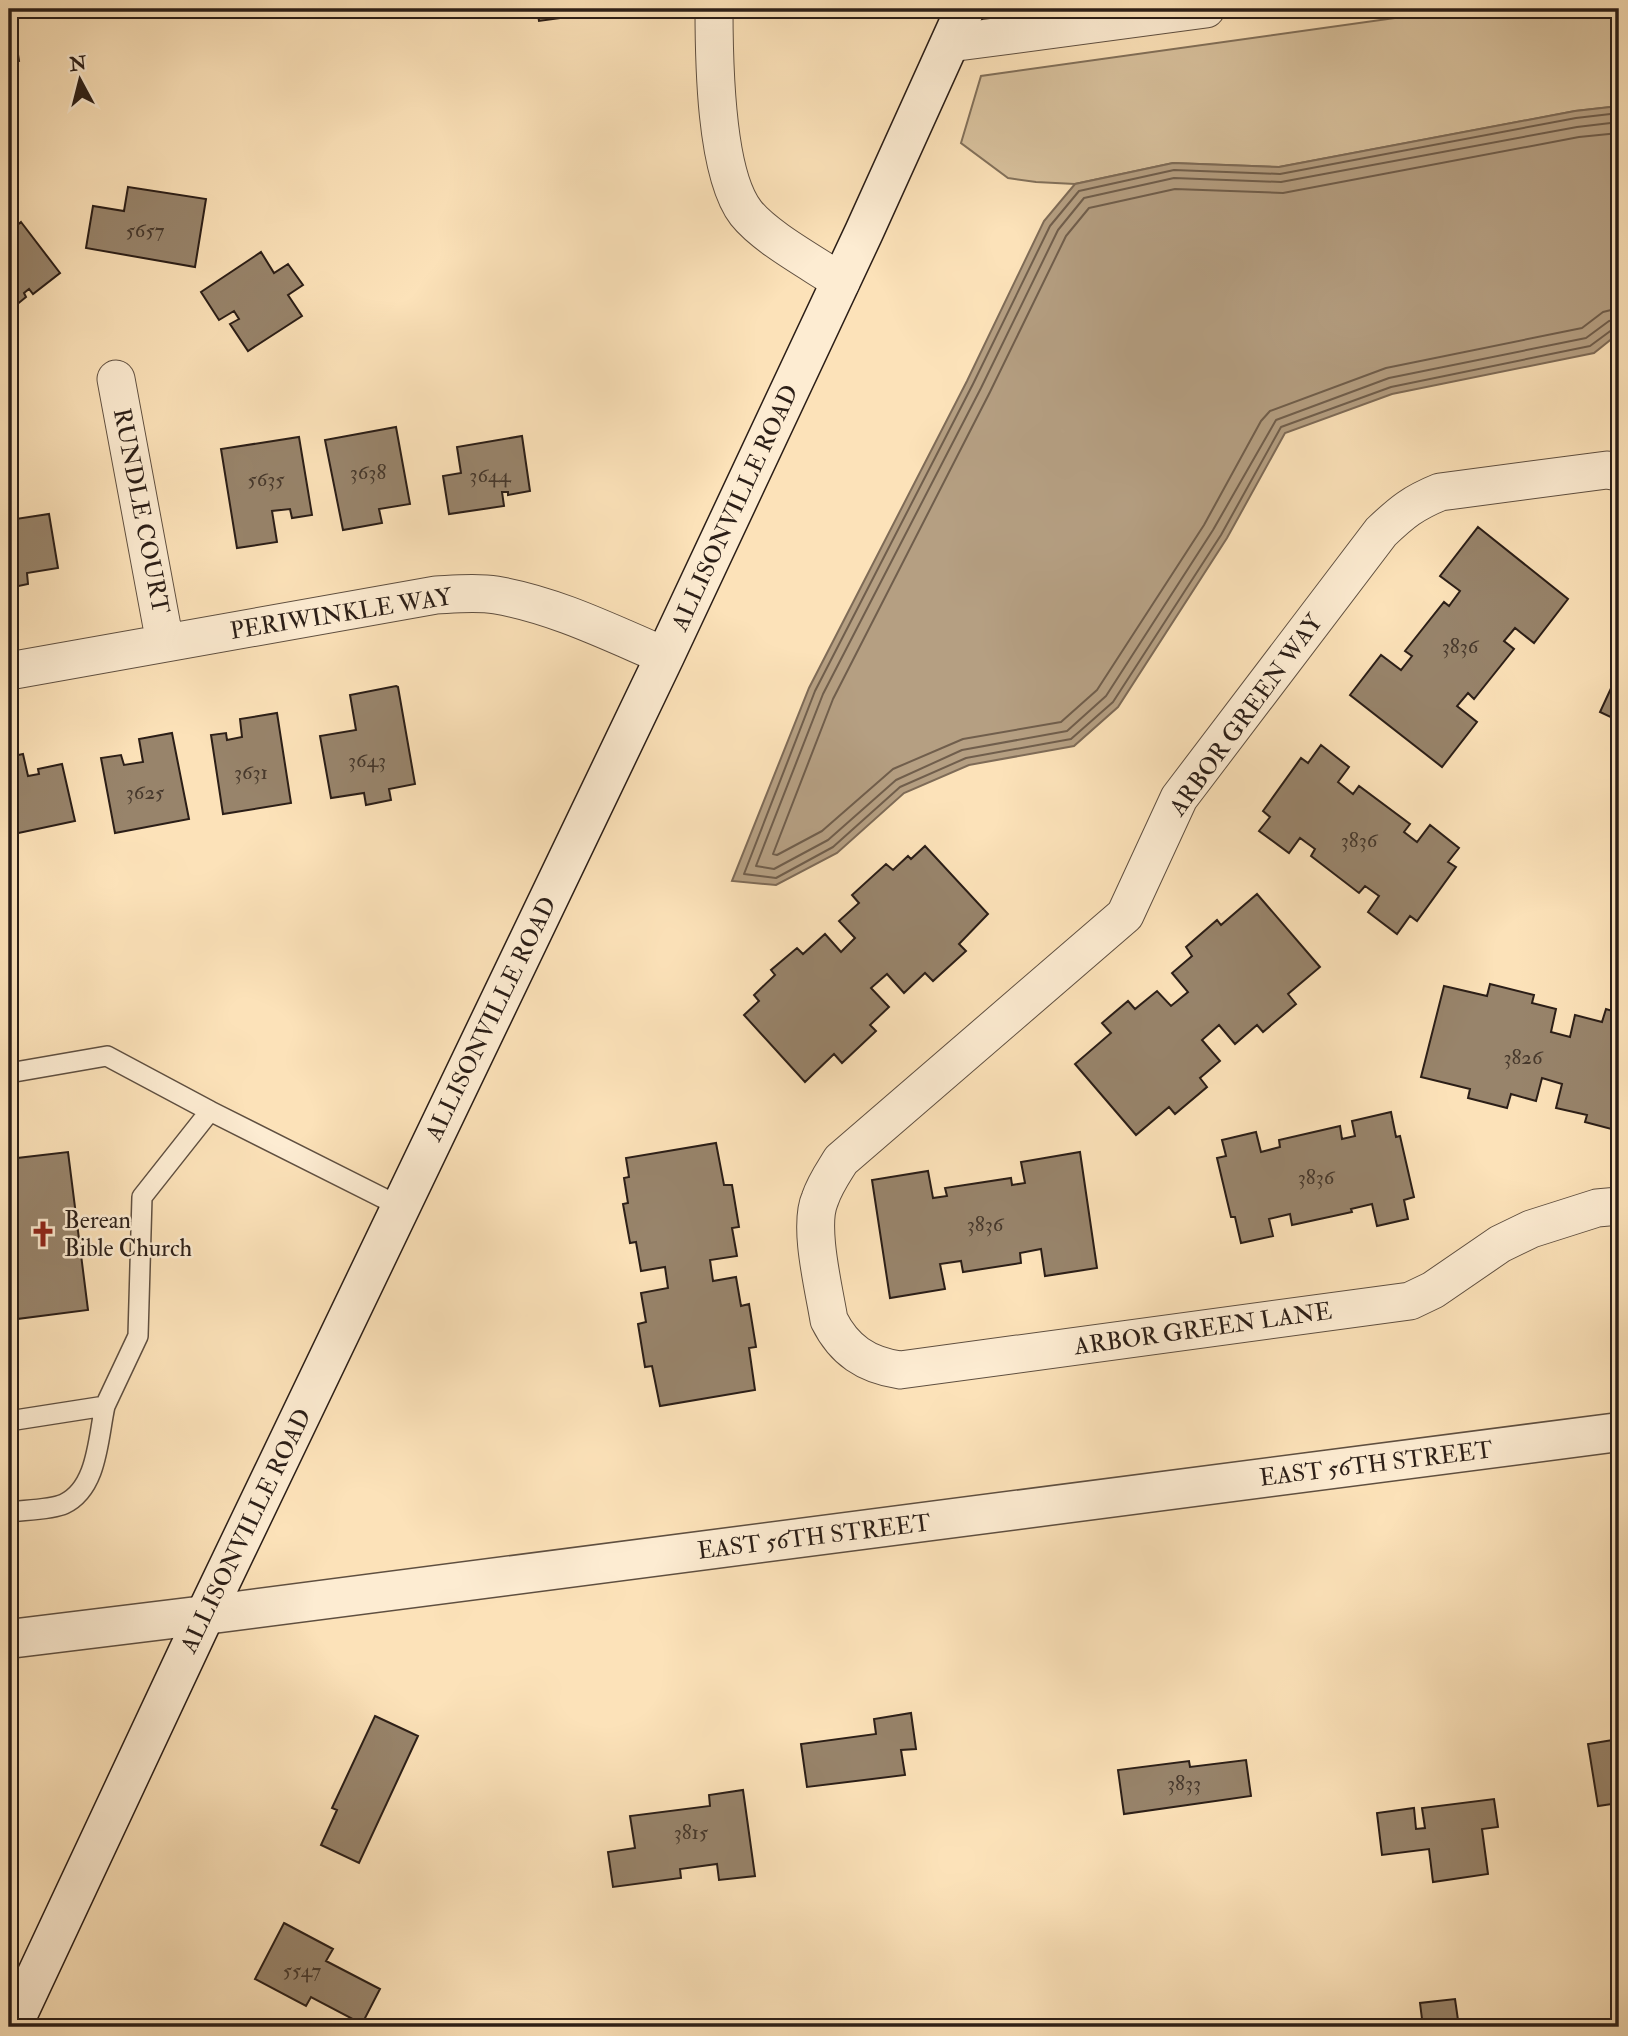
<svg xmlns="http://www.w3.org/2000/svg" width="1628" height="2036" font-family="'IM FELL Double Pica',serif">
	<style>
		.green { fill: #d8c19d; stroke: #82705a; stroke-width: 2 }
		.water { fill: #b59f82; stroke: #7e6b57; stroke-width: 2 }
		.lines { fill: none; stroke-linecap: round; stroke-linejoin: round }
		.shore { stroke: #705e4c; stroke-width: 2 }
		.building { fill: #98846b; stroke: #2b1e17; stroke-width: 2 }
		.service-casing { stroke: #5f4f40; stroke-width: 22 }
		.minor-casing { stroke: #5f4f40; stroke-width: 39 }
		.tertiary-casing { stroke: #5f4f40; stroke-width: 41 }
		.secondary-casing { stroke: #2b1e17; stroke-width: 41 }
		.service { stroke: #fdecd2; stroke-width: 19 }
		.minor { stroke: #fdecd2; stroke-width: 37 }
		.tertiary { stroke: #fdecd2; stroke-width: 38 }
		.secondary { stroke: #fdecd2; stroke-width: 38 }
		.labels { text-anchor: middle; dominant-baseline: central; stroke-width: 5; stroke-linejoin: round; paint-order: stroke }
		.number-label { font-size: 21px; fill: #46382c }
		.street-label { font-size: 24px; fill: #2b1e17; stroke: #fdecd2 }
		.poi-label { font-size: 24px; fill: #2b1e17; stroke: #fdecd2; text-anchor: start }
	</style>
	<rect width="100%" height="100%" fill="#fce2b9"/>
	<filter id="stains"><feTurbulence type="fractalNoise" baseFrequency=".00286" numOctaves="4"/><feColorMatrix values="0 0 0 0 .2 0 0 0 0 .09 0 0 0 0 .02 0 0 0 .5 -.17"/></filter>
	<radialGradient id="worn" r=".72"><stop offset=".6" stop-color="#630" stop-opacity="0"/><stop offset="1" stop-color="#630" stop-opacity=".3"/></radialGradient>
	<path class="green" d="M1459,9H1619V106L1575,111L1279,167L1173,163L1075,184L1036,182L1008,178L961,143L981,76Z"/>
	<path class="water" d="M1619,106V333L1594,353L1392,394L1285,433L1227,538L1118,707L1074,746L969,765L904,793L837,853L776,885L732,881L809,688L967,381L1044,221L1075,184L1173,163L1279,167L1575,111Z"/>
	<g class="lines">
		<path class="shore" d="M1619,113L1576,118L1280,174L1174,170L1079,191L1050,226L973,384L815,691L744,874L776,878L833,847L900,787L966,758L1071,739L1113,702L1221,535L1281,427L1391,387L1590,346L1613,329L1619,328
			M1619,122L1577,127L1281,182L1174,178L1084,198L1058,230L981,388L823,694L756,866L774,869L828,840L896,780L962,750L1067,731L1106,696L1213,530L1276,420L1389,378L1586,338L1609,321L1619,319
			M1619,133L1579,137L1283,193L1175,189L1089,208L1066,236L990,392L833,699L773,854L777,855L822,831L893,769L963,739L1061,722L1097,690L1204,525L1261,421L1270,411L1386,368L1582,328L1603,312L1619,308"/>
	</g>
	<path class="building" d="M9,9H11L19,61L9,63Z
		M537,9H613V11L539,21Z
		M128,187L206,199L195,267L86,248L93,206L124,211Z
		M21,222L60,273L33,294L29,289L24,293L26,297L9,311V232Z
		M261,252L274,273L288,264L303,285L288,295L302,316L248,351L230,324L239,319L234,311L219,320L201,292Z
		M396,427L410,504L379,509L382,523L343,530L325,440Z
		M522,436L530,491L508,495V492H502L504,506L449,514L443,476L461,473L457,447Z
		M299,437L312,515L292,518L290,509L272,511L277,542L237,548L221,449Z
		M49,514L58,568L27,573L28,584L9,588V520Z
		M1478,527L1568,599L1534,643L1515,628L1504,641L1514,649L1474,699L1468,693L1457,706L1477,722L1442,767L1350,695L1381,655L1401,670L1412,656L1405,651L1444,602L1449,606L1460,591L1440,576Z
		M1619,671V721L1600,712Z
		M396,686L398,687L415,784L389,789L391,800L366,805L364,793L331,798L320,736L356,730L350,695Z
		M277,713L291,803L223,814L211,735L226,733L227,740L242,737L240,719Z
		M172,733L189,819L115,833L101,758L121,755L124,765L143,762L139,739Z
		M1321,745L1349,767L1338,782L1353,794L1359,786L1410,824L1404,832L1417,842L1430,825L1459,848L1448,862L1456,867L1417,921L1410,916L1397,934L1368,912L1379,896L1365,886L1359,893L1311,856L1315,849L1300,838L1289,853L1259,831L1270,817L1263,811L1301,758L1308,763Z
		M23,754L28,776L39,774L38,769L62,764L75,821L9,835V757Z
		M925,846L988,914L959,944L966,951L933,981L925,973L904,993L887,974L871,988L889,1007L870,1025L876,1031L842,1063L834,1054L805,1082L744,1015L759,1001L754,995L775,975L771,970L797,948L803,954L825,934L841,952L855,938L839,921L859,903L852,895L886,864L893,870L908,856L911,859Z
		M1257,894L1320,967L1288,994L1296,1004L1263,1032L1257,1025L1235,1044L1219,1025L1202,1040L1220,1061L1200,1078L1207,1087L1175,1114L1169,1107L1136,1135L1075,1064L1111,1033L1102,1023L1128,1001L1135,1009L1157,991L1171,1006L1188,992L1172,973L1192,956L1186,947L1217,920L1221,925Z
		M1490,984L1534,995L1532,1003L1556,1009L1551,1032L1570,1037L1575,1015L1602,1022L1606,1009L1619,1013V1131L1585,1122L1587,1115L1556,1108L1562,1084L1542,1078L1536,1101L1511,1094L1507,1108L1468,1098L1470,1089L1421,1077L1444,986L1487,996Z
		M1391,1112L1396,1137L1400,1136L1414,1197L1404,1200L1408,1219L1377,1226L1372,1204L1351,1209L1352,1212L1292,1225L1290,1214L1269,1219L1273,1236L1241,1243L1235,1217H1231L1217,1158L1226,1156L1222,1140L1256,1132L1261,1152L1280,1147L1279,1140L1340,1126L1342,1139L1355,1136L1352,1121Z
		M716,1143L724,1185H732L739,1227L732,1228L737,1256L710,1260L713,1281L736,1277L741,1306L749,1304L756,1347L749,1348L755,1390L660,1406L652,1366L645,1367L638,1324L646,1322L641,1293L668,1288L665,1267L641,1271L636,1242L630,1243L623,1204L628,1203L624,1178L629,1177L626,1158Z
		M68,1152L88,1310L9,1320V1159Z
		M1080,1152L1097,1268L1045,1276L1041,1249L1020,1253L1021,1263L963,1272L961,1261L940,1264L945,1289L890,1298L872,1180L928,1171L933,1198L947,1196L945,1188L1011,1178L1012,1185L1025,1183L1021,1162Z
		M911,1713L916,1749L901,1750L905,1775L807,1787L801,1744L876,1734L874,1719Z
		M375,1716L418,1736L359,1863L321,1845L337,1810L332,1808Z
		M1619,1739V1803L1598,1806L1588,1744Z
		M1246,1760L1251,1796L1124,1814L1118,1770L1189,1761L1190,1767Z
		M743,1790L755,1876L719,1880L717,1864L680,1869L681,1878L613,1887L608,1852L635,1848L630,1816L710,1806L709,1795Z
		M1494,1799L1498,1827L1482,1829L1488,1874L1433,1882L1429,1849L1382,1855L1377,1813L1414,1808L1416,1829L1425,1828L1422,1808Z
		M284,1923L333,1949L326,1961L380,1989L362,2024L311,1997L306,2006L255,1979Z
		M1455,1999L1459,2027H1423L1420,2003Z"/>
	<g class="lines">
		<g class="service-casing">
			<path id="service" d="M9,1073L107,1056L210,1111
				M9,1421L105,1406L138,1336L142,1197L210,1111L401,1207
				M9,1512C23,1510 51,1510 64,1504C98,1488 98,1437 105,1406"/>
		</g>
		<g class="minor-casing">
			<path id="minor" d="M714,9C714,59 715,173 746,213C766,238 813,263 841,282
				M950,43L1206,9
				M116,379L165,643
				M1619,472L1607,470L1440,492C1413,503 1402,512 1381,532L1179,798L1125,915L841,1160C833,1173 825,1184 820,1199C808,1226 824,1289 829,1320C844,1350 866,1365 900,1370L1410,1301L1433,1290L1500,1244L1531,1229L1597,1208L1619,1206
				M9,671L436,595C456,594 477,592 496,595C555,605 611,633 665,656"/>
		</g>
		<g class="tertiary-casing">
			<path id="tertiary" d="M9,1639L205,1615L1619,1432"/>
		</g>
		<g class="secondary-casing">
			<path id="secondary" d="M12,2027L205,1615L665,656L864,232L965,9"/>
		</g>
		<use href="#service" class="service"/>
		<use href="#minor" class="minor"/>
		<use href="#tertiary" class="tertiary"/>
		<use href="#secondary" class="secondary"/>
	</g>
	<defs>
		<g id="church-bare" transform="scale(2.1)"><path d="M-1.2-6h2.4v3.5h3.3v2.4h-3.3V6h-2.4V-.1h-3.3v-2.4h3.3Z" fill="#8f2418" stroke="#fdecd2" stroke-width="2.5" paint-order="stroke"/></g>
	</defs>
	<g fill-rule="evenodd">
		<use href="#church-bare" x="43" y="1234"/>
	</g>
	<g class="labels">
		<g class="number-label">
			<text x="145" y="230">5657</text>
			<text x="368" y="472">3638</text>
			<text x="490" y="475">3644</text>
			<text x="266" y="479">5635</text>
			<text x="1460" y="646">3836</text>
			<text x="367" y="760">3643</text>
			<text x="251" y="772">3631</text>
			<text x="145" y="792">3625</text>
			<text x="1359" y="840">3836</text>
			<text x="1523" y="1057">3826</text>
			<text x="1316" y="1177">3836</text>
			<text x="985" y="1224">3836</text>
			<text x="1184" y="1783">3833</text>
			<text x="691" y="1832">3815</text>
			<text x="302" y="1970">5547</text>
		</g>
		<g class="street-label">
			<text transform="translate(735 508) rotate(-65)">ALLISONVILLE ROAD</text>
			<text transform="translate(141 511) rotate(79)">RUNDLE COURT</text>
			<text transform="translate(341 614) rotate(-9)">PERIWINKLE WAY</text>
			<text transform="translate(1246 715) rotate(-54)">ARBOR GREEN WAY</text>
			<text transform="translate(491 1019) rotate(-64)">ALLISONVILLE ROAD</text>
			<text transform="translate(1203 1329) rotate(-8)">ARBOR GREEN LANE</text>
			<text transform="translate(1376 1464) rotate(-7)">EAST 56TH STREET</text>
			<text transform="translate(246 1531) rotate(-64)">ALLISONVILLE ROAD</text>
			<text transform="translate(814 1537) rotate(-7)">EAST 56TH STREET</text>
		</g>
		<g class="poi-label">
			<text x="64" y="1220">Berean<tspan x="64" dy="28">Bible Church</tspan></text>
		</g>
	</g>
	<rect width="1628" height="2036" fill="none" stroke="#fce2b9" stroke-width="35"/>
	<rect x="10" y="10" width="1607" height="2015" fill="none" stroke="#2b1e17" stroke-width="3.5"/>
	<rect x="18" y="18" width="1593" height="2001" fill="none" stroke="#2b1e17" stroke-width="2"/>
	<g transform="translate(80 80) rotate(353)" stroke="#fdecd2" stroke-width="5" paint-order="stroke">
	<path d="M0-5L12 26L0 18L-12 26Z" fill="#2b1e17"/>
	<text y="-10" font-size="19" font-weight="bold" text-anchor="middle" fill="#2b1e17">N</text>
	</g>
	<rect width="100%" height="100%" filter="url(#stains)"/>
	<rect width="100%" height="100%" fill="url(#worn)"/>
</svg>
